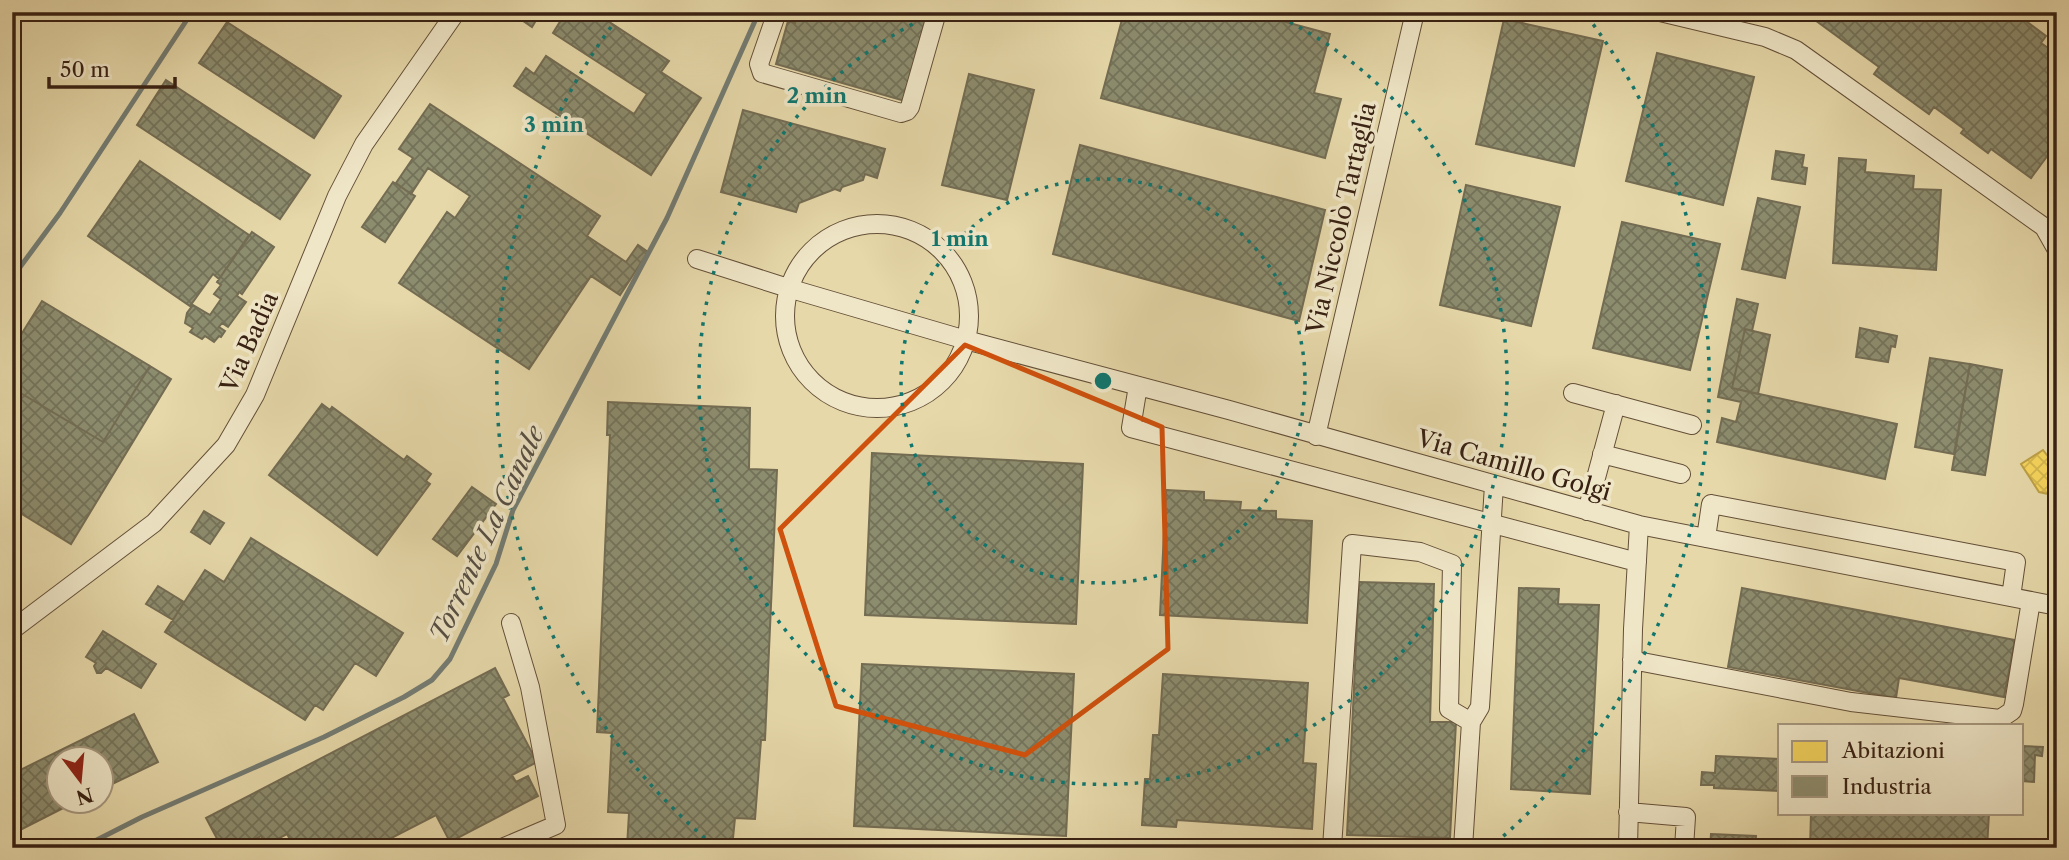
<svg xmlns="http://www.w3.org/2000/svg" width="2069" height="860" font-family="'Libre Caslon Text',serif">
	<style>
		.homes { fill: url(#homes-cross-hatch); stroke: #bd9f46; stroke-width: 2 }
		.industry { fill: url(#industry-cross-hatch); stroke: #736c53; stroke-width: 2 }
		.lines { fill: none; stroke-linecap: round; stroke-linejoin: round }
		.stream { stroke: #737c73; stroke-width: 5 }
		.minor-casing { stroke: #644f38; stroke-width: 20 }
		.minor { stroke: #efe6c7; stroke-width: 18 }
		.marked { fill: none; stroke: #ce510d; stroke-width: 5; stroke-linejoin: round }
		.ring { fill: none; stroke: #0f766e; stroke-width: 3.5; stroke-dasharray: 3.5 7 }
		.labels { text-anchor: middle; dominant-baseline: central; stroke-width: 7; stroke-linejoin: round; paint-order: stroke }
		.street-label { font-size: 24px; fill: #382113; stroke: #efe6c7 }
		.water-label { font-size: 26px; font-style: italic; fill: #554e43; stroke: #efe6c7 }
		.centre { fill: #0f766e; stroke: #efe6c7; stroke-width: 3.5 }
		.ring-label { font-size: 21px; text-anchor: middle; font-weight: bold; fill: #0f766e; stroke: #efe6c7; stroke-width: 7; stroke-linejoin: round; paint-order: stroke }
	</style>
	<defs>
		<pattern id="homes-cross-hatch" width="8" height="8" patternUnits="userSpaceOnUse" patternTransform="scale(1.75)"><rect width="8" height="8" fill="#f6d55c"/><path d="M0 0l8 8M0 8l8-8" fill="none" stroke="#d4b74f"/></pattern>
		<pattern id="industry-cross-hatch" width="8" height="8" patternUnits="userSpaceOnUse" patternTransform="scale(1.75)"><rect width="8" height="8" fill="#8c8c6e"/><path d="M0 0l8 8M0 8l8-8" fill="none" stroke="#737259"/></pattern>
	</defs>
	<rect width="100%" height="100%" fill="#e6d8a9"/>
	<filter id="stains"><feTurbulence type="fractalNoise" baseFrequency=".00286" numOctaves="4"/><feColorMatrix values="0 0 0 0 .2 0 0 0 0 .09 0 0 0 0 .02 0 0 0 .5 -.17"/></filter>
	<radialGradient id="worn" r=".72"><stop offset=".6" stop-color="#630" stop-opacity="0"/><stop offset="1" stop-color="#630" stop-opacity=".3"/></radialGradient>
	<path class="homes" d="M2043,450L2057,468V496L2039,492L2021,464Z"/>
	<path class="industry" d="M510,12H541L532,27Z
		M566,12H594L669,61L661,72L701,98L651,175L514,86L526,68L534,74L546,56L634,114L647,94L553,33Z
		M798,12H931L905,101L776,64L788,21L795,23Z
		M1124,12H1249L1330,34L1314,93L1341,99L1325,158L1101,98Z
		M1804,12H2014L2046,36L2041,43L2054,52L2051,57L2057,61V97L2046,112L2052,117L2049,121L2057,126V143L2031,178L1991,149L1988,153L1961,133L1964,129L1934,107L1929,114L1874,74L1879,67Z
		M1504,19L1603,41L1574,166L1476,144Z
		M227,22L341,96L314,138L199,63Z
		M1657,53L1754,77L1723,205L1626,181Z
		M969,74L1034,90L1007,200L942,185Z
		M166,80L310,175L280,219L137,125Z
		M430,104L600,216L587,236L626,262L638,245L648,252L620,295L591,276L529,369L399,283L447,212L455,218L470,196L428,168L411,194L396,183L413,158L399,149Z
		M743,110L885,149L877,178L865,174L863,180L842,187L840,191L835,189L799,203L796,212L721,192Z
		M1080,145L1325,210L1299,321L1053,254Z
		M1776,151L1804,155L1802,167L1807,168L1805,184L1772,179Z
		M1839,158L1866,160L1865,172L1914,176L1913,189L1941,190L1936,270L1833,263Z
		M140,161L249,235L219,279L213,274L190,306L88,236Z
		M393,182L415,196L385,242L362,227Z
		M1466,185L1560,207L1531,326L1440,305Z
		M1758,198L1800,207L1785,278L1742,269Z
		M1622,222L1720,244L1690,370L1593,348Z
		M252,232L274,247L242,294L239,292L237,296L246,302L228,327L222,323L219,327L225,331L221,337L219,336L214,342L205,336L202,339L190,332L193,328L185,323L187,313L193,305L210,315L221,299L214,294L221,285L217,282Z
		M1737,299L1758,304L1752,331L1745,329L1732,388L1897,424L1885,479L1717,442L1722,418L1736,422L1741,402L1718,397Z
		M42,301L150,366L103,442L12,388V333L19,338Z
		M1860,328L1897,336L1895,347L1891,346L1888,362L1856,357Z
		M1745,329L1770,335L1758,394L1732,388Z
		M1930,358L1970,364L1954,454L1915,447Z
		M1970,364L2002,370L1985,475L1952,470Z
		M150,366L171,379L71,544L12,508V388L103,442Z
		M608,402L750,408L749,469L777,470L765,740H761L755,819L735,818L732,848L627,847L629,813L608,812L612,733L597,732L610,435H607Z
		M322,404L330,410L332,407L404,460L407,456L431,474L426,481L430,484L377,555L269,475Z
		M872,453L1083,464L1076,624L865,615Z
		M472,487L496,504L457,556L433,539Z
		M1166,490L1204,492V500L1241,502L1240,510L1276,511V519L1312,521L1307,623L1160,615Z
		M204,511L224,523L210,544L191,532Z
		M251,538L403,633L376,676L355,663L323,710L315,705L305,720L165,632L205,570L224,582Z
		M1359,582L1434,584L1430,722H1456L1450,838L1347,835Z
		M158,586L184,602L173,620L146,604Z
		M1519,588L1559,589L1558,604L1599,605L1590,794L1511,789Z
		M1742,588L2015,640L2004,697L1899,678L1896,698L1728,667Z
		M103,631L156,664L141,688L106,668L101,673H97L94,666L96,663L86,657Z
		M862,664L1074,674L1066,836L854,826Z
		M495,668L509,695L503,698L537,762L512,775L516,782L528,776L538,796L450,842L436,815L372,848H323L321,844L315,848H295L287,834L266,845L261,836L238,848H222L206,818Z
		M1163,674L1308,683L1303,763L1316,764L1312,829L1177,820L1176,827L1142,825L1145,779H1150L1153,735H1159Z
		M134,714L158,762L102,789V758H60V800H79L12,834V774Z
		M2022,746L2043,747L2042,756L2035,755L2034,782L2022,781Z
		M1716,756L1780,759V791L1714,788V785H1701L1702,772L1715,773Z
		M1811,813H1989L1987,848H1810Z
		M1711,834L1756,836L1755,848H1710Z"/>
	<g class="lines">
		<path class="stream" d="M12,278L60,213L192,12
			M81,848L142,817L324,737L404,697L432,680L450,659L496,564L513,510L667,218L759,12"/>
		<g class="minor-casing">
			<path id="minor" d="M777,12L759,64L762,73L901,113L907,111L910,107L937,12
				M1052,12H1057
				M1660,12L1765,37L1796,50L2044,227L2057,250
				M785 316a92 92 0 1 1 184 0a92 92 0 1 1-184 0Z
				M697,259L788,288L966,340L1229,410L1639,525L2057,606
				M1138,386L1131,428L1637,562
				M1573,393L1692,425
				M1316,436L1415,12
				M1602,454L1681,474
				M1587,511L1616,404
				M1706,538L1711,504L2016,562L2011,597
				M12,630L154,523L226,445L255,395L337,196L364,144L456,12
				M1632,660L1851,702L2000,719L2012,711L2014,704L2031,601
				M1471,722L1480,707L1494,485
				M1628,812L1686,817L1684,848
				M502,848L556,825L530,687L511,623
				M1332,848L1352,544L1420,552L1452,564L1449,709L1471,722L1463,848
				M1628,848L1633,629L1639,525"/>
		</g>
		<use href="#minor" class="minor"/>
	</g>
	<path class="marked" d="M965,345L1162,427L1168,649L1025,755L836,706L780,529Z"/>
	<g class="ring">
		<circle cx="1103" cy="381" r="202"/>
		<path d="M1271 13A404 404 0 1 1 935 13"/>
		<path d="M713 845A606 606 0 0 1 619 16M1587 16A606 606 0 0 1 1493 845"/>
	</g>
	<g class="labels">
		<g class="street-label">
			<text transform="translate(1341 218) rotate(-77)">Via Niccolò Tartaglia</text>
			<text transform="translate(249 342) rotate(-66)">Via Badia</text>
			<text transform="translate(1514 465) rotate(16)">Via Camillo Golgi</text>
		</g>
		<g class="water-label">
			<text transform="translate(487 534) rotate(-65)">Torrente La Canale</text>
		</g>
	</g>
	<circle cx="1103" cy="381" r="10" class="centre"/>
	<g class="ring-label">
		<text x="817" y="103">2 min</text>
		<text x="554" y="132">3 min</text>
		<text x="960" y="246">1 min</text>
	</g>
	<rect width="2069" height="860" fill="none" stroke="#e6d8a9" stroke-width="42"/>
	<rect x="14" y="14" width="2041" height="832" fill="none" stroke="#382113" stroke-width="3.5"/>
	<rect x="21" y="21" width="2027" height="818" fill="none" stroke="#382113" stroke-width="2"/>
	<rect x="1778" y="724" width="245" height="91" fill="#efe6c7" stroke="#a6977f" stroke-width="2"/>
	<rect x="1792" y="741" width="35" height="21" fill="#f6d55c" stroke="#a6977f" stroke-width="2"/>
	<text x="1842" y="758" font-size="21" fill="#382113">Abitazioni</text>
	<rect x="1792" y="776" width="35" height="21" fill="#8c8c6e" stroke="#a6977f" stroke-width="2"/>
	<text x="1842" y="794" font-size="21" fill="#382113">Industria</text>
	<g transform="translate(80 780) rotate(164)"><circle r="33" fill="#efe6c7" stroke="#a6977f" stroke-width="2"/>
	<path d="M0-5L12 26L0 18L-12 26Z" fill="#8f2418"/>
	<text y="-10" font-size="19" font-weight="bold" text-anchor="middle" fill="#382113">N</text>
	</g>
	<path d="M49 77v10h126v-10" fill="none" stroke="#382113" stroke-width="3.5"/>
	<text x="60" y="77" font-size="21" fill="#382113" stroke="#efe6c7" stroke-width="5" paint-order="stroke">50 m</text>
	<rect width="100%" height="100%" filter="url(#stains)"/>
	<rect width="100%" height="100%" fill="url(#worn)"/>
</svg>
